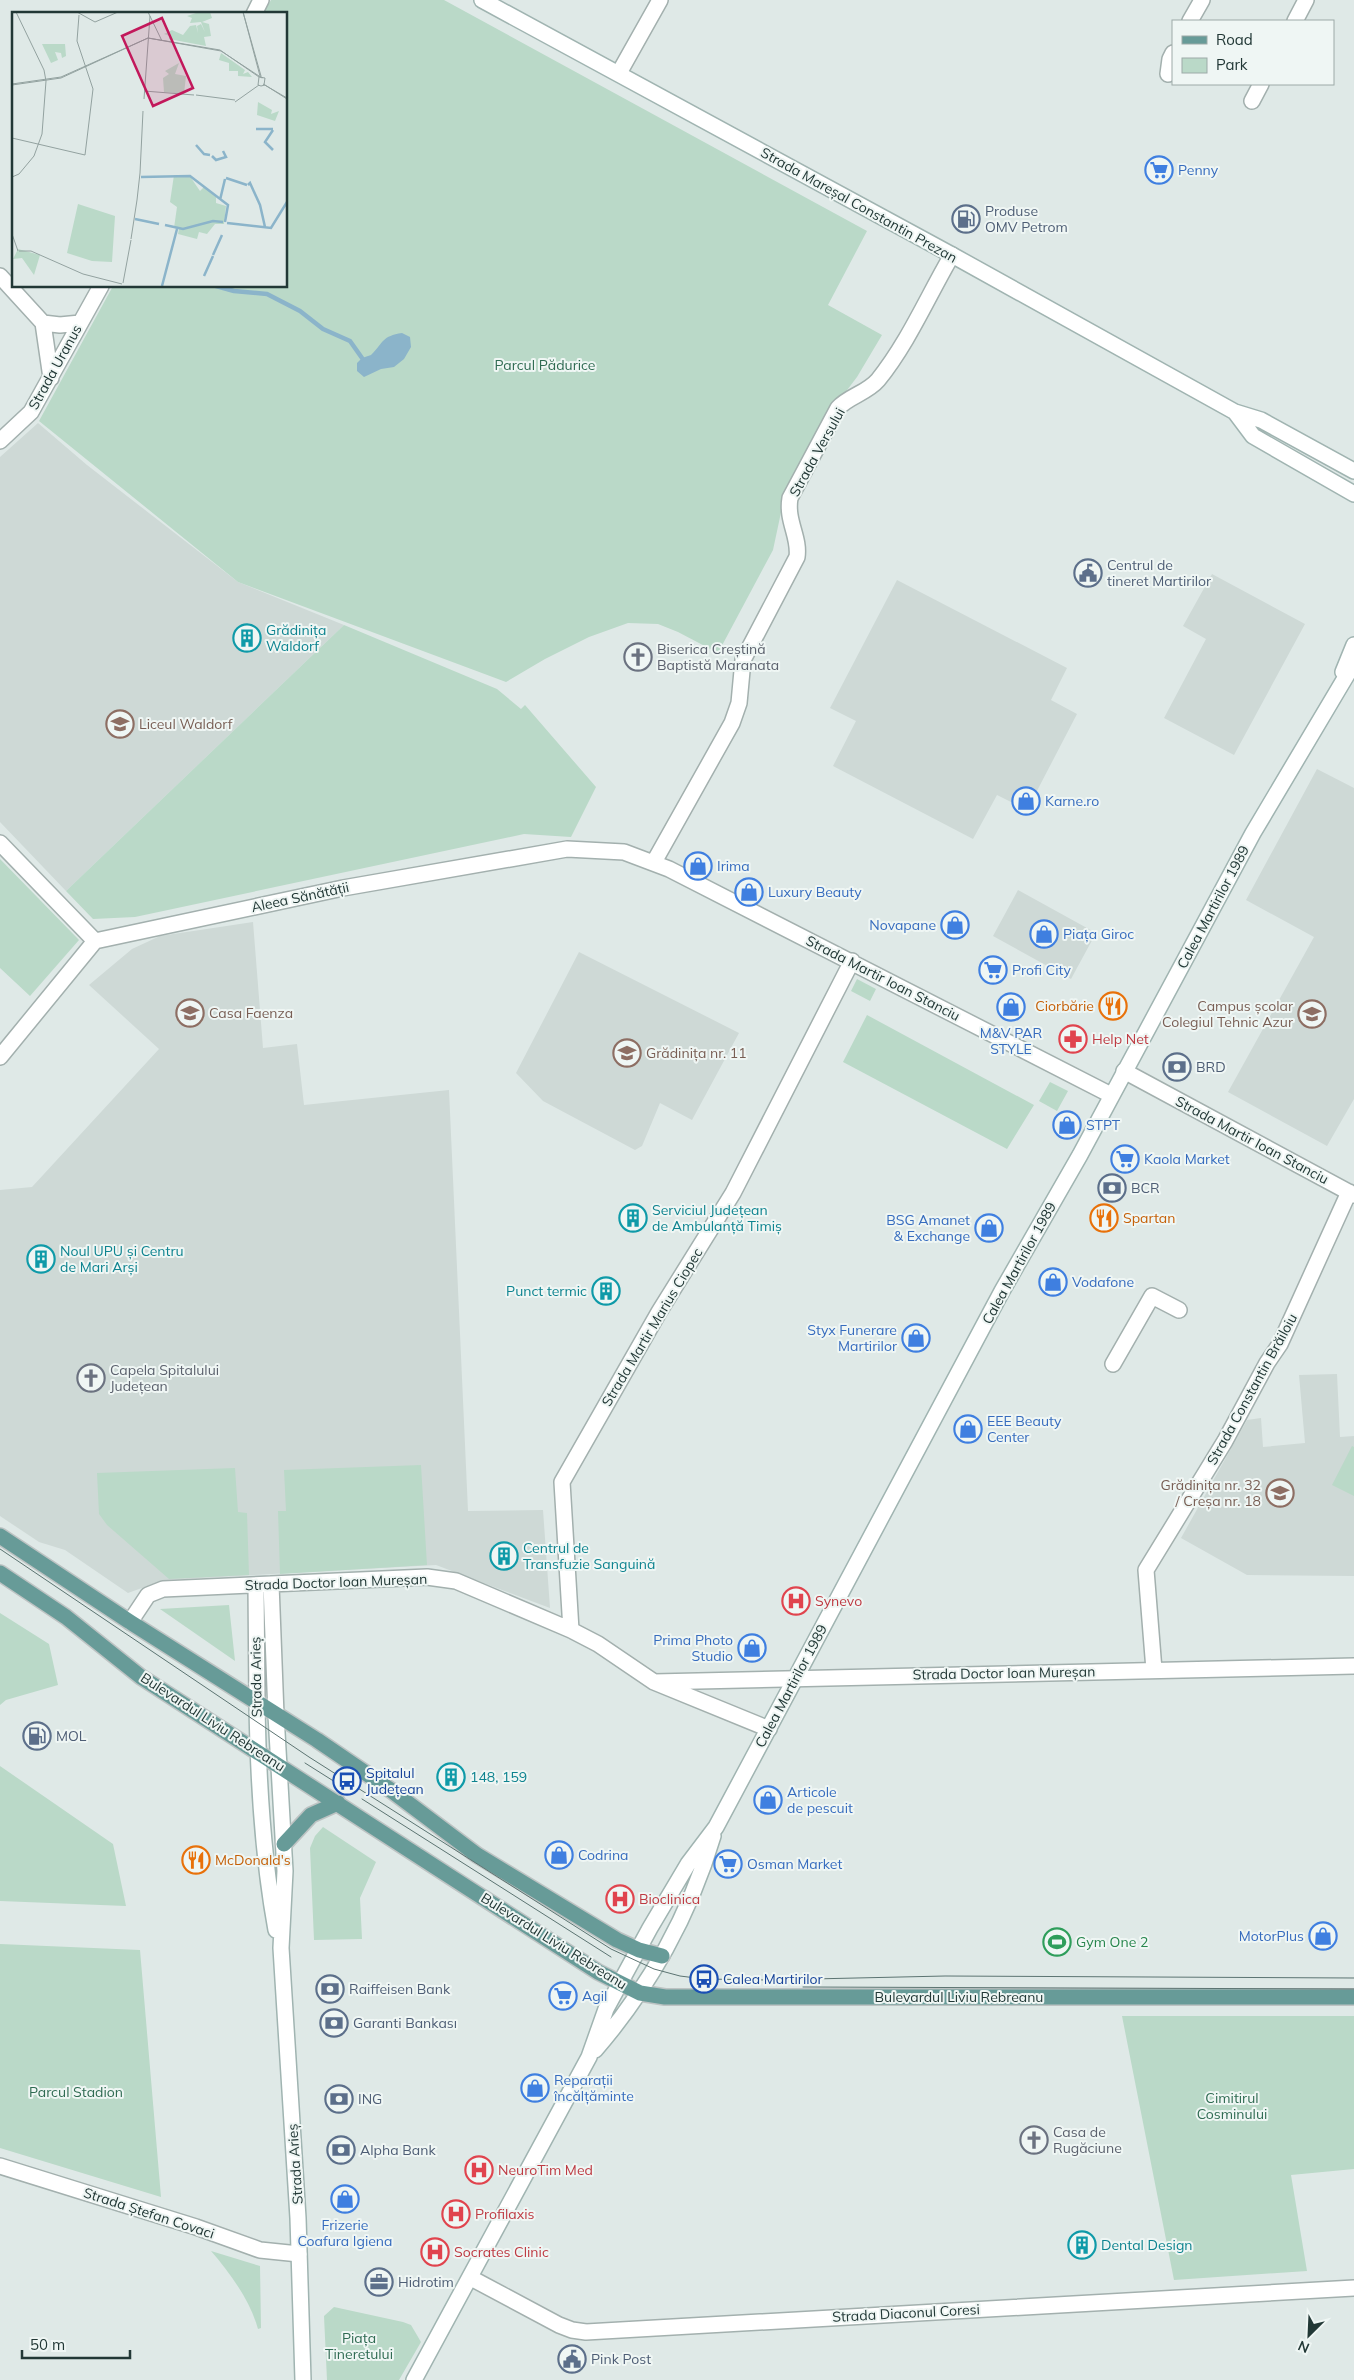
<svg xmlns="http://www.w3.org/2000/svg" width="1354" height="2380" font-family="Mulish,sans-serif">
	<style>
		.built { fill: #ced9d6 }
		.green { fill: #bad9c8 }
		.water { fill: #8bb4ca }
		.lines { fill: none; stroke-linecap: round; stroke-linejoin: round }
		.stream { stroke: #8bb4ca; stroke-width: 4.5 }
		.street-casing { stroke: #a3b0ae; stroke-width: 18 }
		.secondary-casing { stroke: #a0b4b1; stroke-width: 18 }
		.primary-casing { stroke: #bdc3c3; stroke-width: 18 }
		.street { stroke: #fff; stroke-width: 15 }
		.secondary { stroke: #fff; stroke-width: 15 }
		.primary { stroke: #679b98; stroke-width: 15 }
		.tram { stroke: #5c7472; stroke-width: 1 }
		.labels { text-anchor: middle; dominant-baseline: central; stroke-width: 4; stroke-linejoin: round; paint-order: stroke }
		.shop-label { font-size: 14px; fill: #366cbe; stroke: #eff6f4; text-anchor: start }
		.street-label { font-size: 14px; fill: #223836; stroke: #eff6f4 }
		.service-label { font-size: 14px; fill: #4e5e75; stroke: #eff6f4; text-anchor: start }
		.park-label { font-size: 14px; fill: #2f6b52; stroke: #eff6f4 }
		.culture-label { font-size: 14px; fill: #0d838f; stroke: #eff6f4; text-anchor: start }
		.worship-label { font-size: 14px; fill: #5b616d; stroke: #eff6f4; text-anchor: start }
		.education-label { font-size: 14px; fill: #785e54; stroke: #eff6f4; text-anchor: start }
		.food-label { font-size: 14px; fill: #c56008; stroke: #eff6f4; text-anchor: start }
		.health-label { font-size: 14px; fill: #be3a42; stroke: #eff6f4; text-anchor: start }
		.transit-label { font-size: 14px; fill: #164399; stroke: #eff6f4; text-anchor: start }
		.leisure-label { font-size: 14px; fill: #27864d; stroke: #eff6f4; text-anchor: start }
		.inset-river { fill: none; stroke: #8bb4ca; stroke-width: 2.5 }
		.inset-road { fill: none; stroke: #93a2a0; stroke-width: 1 }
		.view { fill: #c2185b; fill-opacity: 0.15; stroke: #c2185b; stroke-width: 2.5 }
		.inset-edge { fill: none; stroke: #223836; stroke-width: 2.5 }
	</style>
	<rect width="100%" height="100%" fill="#dfe9e7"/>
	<path class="built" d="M38,423L87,465L238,582L344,625L66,891L0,822V457Z
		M1212,574L1305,624L1234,755L1164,718L1206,639L1183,626Z
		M897,580L1067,668L1051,700L1077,714L1027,810L997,795L973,839L833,766L856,721L830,708Z
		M1317,769L1354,788V1099L1327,1146L1228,1092L1314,937L1246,900Z
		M1018,890L1096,933L1071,979L993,936Z
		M253,922L263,1048L297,1044L304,1105L449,1090L468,1511L543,1510L550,1608L436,1565L164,1580L128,1593L65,1550L39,1542L0,1516V1190L32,1187L159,1049L89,985L132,949L160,936Z
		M579,952L739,1033L692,1120L660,1103L642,1146L635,1150L543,1101L516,1073Z
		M1337,1374L1340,1437L1354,1436V1576L1247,1575L1181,1538L1247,1420L1261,1418L1263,1447L1305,1443L1299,1375Z"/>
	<path class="green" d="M271,0H444L867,231L828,305L882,335L857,377L838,402L783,503L773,550L718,653L678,632L658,624L628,623L589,637L545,659L506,682L238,582L39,421L113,286H286V14H263Z
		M344,625L497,689L521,709L525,705L596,787L571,837L524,834L135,917L93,919L66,891Z
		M0,859L79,940L30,996L0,968Z
		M857,979L876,989L870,1001L851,991Z
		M867,1015L1034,1105L1007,1149L843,1062Z
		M1050,1082L1068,1091L1057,1111L1039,1101Z
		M1352,1446L1354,1447V1496L1332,1485Z
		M421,1465L427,1565L280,1574L278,1511H286L284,1470Z
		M235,1468L238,1512L247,1513L249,1575L169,1579L107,1525L99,1514L97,1473Z
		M229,1605L235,1661L160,1609Z
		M0,1613L49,1644L58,1685L6,1700L0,1705Z
		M0,1766L113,1844L126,1906L0,1901Z
		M323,1827L376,1862L360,1898L362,1939L314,1940L310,1848L315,1836Z
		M0,1944L140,1950L161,2197L0,2148Z
		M1122,2016H1354V2169L1291,2175L1307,2271L1174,2280Z
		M211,2251L260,2266L261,2328L258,2329C250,2300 230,2273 211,2251Z
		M334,2307L403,2322L411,2325L421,2342L399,2380H327L324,2316Z"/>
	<path class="water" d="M402,333L410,337L411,347L404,359L394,367L381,369L364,377L357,371V363L362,358L371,355C384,342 382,336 402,333Z"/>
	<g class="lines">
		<path class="stream" d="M216,286L234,291L267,294L300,311L323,329L350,341L362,358"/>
		<g class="street-casing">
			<path id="street" d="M254,14L261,0
				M1190,21L1202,0
				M1295,21L1306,0
				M619,73L660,0
				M1168,74L1170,59L1173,53
				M1252,101L1261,84
				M0,276L43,323L51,378
				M43,323L60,325L80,323
				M0,441L31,412L101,286
				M0,843L95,941
				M654,862L732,723L739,703L743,660L797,557C800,537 786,521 790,498L838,408C849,396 867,393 878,380C908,343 928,296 952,255
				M0,1057L95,941L343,888L567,849L624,852L669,869L1111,1095
				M1124,1071L1354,1195
				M1113,1364L1152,1296L1179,1310
				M271,1584L276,1715
				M256,1585L257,1702
				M130,1622L148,1595L163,1589L427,1577L456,1581L571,1630L598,1644L654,1682L769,1729
				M571,1630L562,1482L659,1312L733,1193L852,961
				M1154,1670L1146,1570L1225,1441L1267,1363L1280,1344L1349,1192
				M654,1682L1354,1666
				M0,2166L196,2227L260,2250L299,2254
				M471,2278L559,2325L572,2330L586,2332L1354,2288"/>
		</g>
		<g class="secondary-casing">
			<path id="secondary" d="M482,0L952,255L1235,412L1261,420L1354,471
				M1235,412L1253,436L1354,494
				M1343,672L1354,645
				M257,1702C258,1779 262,1854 276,1930
				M276,1715L285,1871L281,1948L298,2218L303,2380
				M595,2050C649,1988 690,1914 713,1836
				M414,2380L589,2057L606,2009L650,1928L688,1864L716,1827L1002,1291L1080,1155L1253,833L1354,663"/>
		</g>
		<g class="primary-casing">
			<path id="primary" d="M0,1536L130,1622L317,1740L392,1791L477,1855L617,1940L639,1950L662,1956
				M0,1573L66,1617L141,1677L598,1972L640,1993L665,1997H1354
				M284,1844L311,1815L338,1803"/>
		</g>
		<use href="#street" class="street"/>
		<use href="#secondary" class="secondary"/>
		<use href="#primary" class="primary"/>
		<path class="tram" d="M0,1549L309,1757L611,1949L654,1969L680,1976L704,1979L767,1980L945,1976L1354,1978
			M305,1763L343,1787
			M362,1799L611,1957
			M803,1987L1354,1989"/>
	</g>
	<defs>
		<g id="supermarket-ring" transform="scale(1.4375)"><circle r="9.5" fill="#eff6f4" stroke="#3f7fe0" stroke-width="1.5"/><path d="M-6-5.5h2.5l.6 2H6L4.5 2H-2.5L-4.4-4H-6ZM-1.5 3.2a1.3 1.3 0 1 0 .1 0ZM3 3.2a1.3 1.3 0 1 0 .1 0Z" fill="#3f7fe0"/></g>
		<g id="fuel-ring" transform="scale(1.4375)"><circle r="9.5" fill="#eff6f4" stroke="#5c6f8a" stroke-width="1.5"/><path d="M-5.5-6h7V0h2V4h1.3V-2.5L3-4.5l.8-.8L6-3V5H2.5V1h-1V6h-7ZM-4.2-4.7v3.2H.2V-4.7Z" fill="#5c6f8a"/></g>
		<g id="civic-ring" transform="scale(1.4375)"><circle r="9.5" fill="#eff6f4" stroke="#5c6f8a" stroke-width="1.5"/><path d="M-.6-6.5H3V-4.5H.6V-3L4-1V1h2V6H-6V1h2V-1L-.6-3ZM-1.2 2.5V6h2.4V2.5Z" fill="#5c6f8a"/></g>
		<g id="building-ring" transform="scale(1.4375)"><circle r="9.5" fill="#eff6f4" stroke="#0f9aa8" stroke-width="1.5"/><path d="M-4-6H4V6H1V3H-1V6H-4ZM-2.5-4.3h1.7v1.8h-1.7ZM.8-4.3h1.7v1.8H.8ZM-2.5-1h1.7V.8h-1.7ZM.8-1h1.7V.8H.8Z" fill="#0f9aa8"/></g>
		<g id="church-ring" transform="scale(1.4375)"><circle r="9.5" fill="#eff6f4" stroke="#6b7280" stroke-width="1.5"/><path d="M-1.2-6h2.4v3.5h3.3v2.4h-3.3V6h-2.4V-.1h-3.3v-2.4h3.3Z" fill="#6b7280"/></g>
		<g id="school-ring" transform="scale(1.4375)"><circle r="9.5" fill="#eff6f4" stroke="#8d6e63" stroke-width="1.5"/><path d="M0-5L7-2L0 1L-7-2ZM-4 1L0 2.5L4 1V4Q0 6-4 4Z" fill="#8d6e63"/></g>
		<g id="shop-ring" transform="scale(1.4375)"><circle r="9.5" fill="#eff6f4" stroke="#3f7fe0" stroke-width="1.5"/><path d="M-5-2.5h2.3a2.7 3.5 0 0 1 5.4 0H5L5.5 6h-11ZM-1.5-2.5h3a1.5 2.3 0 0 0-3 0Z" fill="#3f7fe0"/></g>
		<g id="restaurant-ring" transform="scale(1.4375)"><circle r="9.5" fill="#eff6f4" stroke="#e8710a" stroke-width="1.5"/><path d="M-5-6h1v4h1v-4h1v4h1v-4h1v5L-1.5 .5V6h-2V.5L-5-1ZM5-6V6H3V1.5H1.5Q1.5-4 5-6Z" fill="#e8710a"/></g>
		<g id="pharmacy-ring" transform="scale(1.4375)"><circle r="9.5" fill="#eff6f4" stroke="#e0444e" stroke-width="1.5"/><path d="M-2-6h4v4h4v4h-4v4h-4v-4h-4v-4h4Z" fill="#e0444e"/></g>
		<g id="bank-ring" transform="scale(1.4375)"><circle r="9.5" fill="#eff6f4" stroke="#5c6f8a" stroke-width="1.5"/><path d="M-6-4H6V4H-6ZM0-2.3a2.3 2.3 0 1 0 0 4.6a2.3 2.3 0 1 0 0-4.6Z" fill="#5c6f8a"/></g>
		<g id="hospital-ring" transform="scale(1.4375)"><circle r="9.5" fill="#eff6f4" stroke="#e0444e" stroke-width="1.5"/><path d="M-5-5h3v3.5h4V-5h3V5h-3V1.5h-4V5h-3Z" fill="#e0444e"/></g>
		<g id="bus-ring" transform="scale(1.4375)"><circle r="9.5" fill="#eff6f4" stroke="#1a4fb4" stroke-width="1.5"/><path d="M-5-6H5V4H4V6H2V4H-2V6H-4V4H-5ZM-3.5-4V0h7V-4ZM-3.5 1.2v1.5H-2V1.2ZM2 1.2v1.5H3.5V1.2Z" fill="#1a4fb4"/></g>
		<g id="stadium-ring" transform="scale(1.4375)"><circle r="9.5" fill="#eff6f4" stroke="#2e9e5b" stroke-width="1.5"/><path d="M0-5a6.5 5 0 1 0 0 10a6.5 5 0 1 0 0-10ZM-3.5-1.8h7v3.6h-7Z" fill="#2e9e5b"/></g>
		<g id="office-ring" transform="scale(1.4375)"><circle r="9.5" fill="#eff6f4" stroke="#5c6f8a" stroke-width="1.5"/><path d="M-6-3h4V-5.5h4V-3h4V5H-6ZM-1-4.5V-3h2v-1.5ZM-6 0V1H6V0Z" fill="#5c6f8a"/></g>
	</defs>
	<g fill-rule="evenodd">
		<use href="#supermarket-ring" x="1159" y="170"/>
		<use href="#fuel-ring" x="966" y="219"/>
		<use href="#civic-ring" x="1088" y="573"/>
		<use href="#building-ring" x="247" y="638"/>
		<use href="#church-ring" x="638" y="657"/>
		<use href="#school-ring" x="120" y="724"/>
		<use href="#shop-ring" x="1026" y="801"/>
		<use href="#shop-ring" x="698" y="866"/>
		<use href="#shop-ring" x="749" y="892"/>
		<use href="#shop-ring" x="955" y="925"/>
		<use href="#shop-ring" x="1044" y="934"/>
		<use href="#supermarket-ring" x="993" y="970"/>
		<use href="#restaurant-ring" x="1113" y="1006"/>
		<use href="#shop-ring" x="1011" y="1007"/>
		<use href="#school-ring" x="190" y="1013"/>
		<use href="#school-ring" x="1312" y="1014"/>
		<use href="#pharmacy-ring" x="1073" y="1039"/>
		<use href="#school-ring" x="627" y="1053"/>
		<use href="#bank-ring" x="1177" y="1067"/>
		<use href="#shop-ring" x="1067" y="1125"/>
		<use href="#supermarket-ring" x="1125" y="1159"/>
		<use href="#bank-ring" x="1112" y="1188"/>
		<use href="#building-ring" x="633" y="1218"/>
		<use href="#restaurant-ring" x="1104" y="1218"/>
		<use href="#shop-ring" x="989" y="1228"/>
		<use href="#building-ring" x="41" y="1259"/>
		<use href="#shop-ring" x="1053" y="1282"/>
		<use href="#building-ring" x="606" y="1291"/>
		<use href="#shop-ring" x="916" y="1338"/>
		<use href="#church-ring" x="91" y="1378"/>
		<use href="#shop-ring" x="968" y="1429"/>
		<use href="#school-ring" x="1280" y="1493"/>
		<use href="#building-ring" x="504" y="1556"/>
		<use href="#hospital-ring" x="796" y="1601"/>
		<use href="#shop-ring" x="752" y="1648"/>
		<use href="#fuel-ring" x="37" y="1736"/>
		<use href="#building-ring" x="451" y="1777"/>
		<use href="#bus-ring" x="347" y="1781"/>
		<use href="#shop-ring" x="768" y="1800"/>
		<use href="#shop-ring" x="559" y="1855"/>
		<use href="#restaurant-ring" x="196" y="1860"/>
		<use href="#supermarket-ring" x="728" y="1864"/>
		<use href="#hospital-ring" x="620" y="1899"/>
		<use href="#shop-ring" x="1323" y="1936"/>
		<use href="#stadium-ring" x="1057" y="1942"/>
		<use href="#bus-ring" x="704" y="1979"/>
		<use href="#bank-ring" x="330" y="1989"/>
		<use href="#supermarket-ring" x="563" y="1996"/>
		<use href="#bank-ring" x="334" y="2023"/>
		<use href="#shop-ring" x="535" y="2088"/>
		<use href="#bank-ring" x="339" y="2099"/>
		<use href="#church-ring" x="1034" y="2140"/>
		<use href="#bank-ring" x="341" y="2150"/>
		<use href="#hospital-ring" x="479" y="2170"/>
		<use href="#shop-ring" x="345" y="2199"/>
		<use href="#hospital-ring" x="456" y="2214"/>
		<use href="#building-ring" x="1082" y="2245"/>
		<use href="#hospital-ring" x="435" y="2252"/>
		<use href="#office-ring" x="379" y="2282"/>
		<use href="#civic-ring" x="572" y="2359"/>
	</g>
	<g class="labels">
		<g class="shop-label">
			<text x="1178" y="170">Penny</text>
			<text x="1045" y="801">Karne.ro</text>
			<text x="717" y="866">Irima</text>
			<text x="768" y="892">Luxury Beauty</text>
			<text x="936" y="925" text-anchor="end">Novapane</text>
			<text x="1063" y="934">Piața Giroc</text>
			<text x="1012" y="970">Profi City</text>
			<text x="1011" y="1033" text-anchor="middle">M&amp;V PAR<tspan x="1011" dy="16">STYLE</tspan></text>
			<text x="1086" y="1125">STPT</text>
			<text x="1144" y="1159">Kaola Market</text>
			<text x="970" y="1220" text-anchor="end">BSG Amanet<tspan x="970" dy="16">&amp; Exchange</tspan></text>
			<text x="1072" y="1282">Vodafone</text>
			<text x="897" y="1330" text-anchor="end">Styx Funerare<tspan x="897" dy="16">Martirilor</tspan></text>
			<text x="987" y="1421">EEE Beauty<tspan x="987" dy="16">Center</tspan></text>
			<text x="733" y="1640" text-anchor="end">Prima Photo<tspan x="733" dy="16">Studio</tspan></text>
			<text x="787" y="1792">Articole<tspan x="787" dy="16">de pescuit</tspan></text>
			<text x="578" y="1855">Codrina</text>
			<text x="747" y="1864">Osman Market</text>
			<text x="1304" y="1936" text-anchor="end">MotorPlus</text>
			<text x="582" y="1996">Agil</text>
			<text x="554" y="2080">Reparații<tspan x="554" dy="16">încălțăminte</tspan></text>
			<text x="345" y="2225" text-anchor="middle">Frizerie<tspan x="345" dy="16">Coafura Igiena</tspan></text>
		</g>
		<g class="street-label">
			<text transform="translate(859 205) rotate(29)">Strada Mareșal Constantin Prezan</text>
			<text transform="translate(55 367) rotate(-61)">Strada Uranus</text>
			<text transform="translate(817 452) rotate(-61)">Strada Versului</text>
			<text transform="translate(300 897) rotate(-12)">Aleea Sănătății</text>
			<text transform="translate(1213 907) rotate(-62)">Calea Martirilor 1989</text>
			<text transform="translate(883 978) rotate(27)">Strada Martir Ioan Stanciu</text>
			<text transform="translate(1252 1140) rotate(28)">Strada Martir Ioan Stanciu</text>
			<text transform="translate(1019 1263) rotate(-61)">Calea Martirilor 1989</text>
			<text transform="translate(652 1327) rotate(-59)">Strada Martir Marius Ciopec</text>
			<text transform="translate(1252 1389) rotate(-61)">Strada Constantin Brăiloiu</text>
			<text transform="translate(336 1582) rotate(-2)">Strada Doctor Ioan Mureșan</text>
			<text transform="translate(1004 1673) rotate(-1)">Strada Doctor Ioan Mureșan</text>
			<text transform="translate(256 1677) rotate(-91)">Strada Arieș</text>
			<text transform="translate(791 1686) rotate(-62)">Calea Martirilor 1989</text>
			<text transform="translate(213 1722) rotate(33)">Bulevardul Liviu Rebreanu</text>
			<text transform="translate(554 1941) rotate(32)">Bulevardul Liviu Rebreanu</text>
			<text x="959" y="1997">Bulevardul Liviu Rebreanu</text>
			<text transform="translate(295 2164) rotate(-94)">Strada Arieș</text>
			<text transform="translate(149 2213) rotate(18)">Strada Ștefan Covaci</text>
			<text transform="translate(906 2313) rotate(-3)">Strada Diaconul Coresi</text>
		</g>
		<g class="service-label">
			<text x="985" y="211">Produse<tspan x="985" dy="16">OMV Petrom</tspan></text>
			<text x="1107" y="565">Centrul de<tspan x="1107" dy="16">tineret Martirilor</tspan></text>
			<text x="1196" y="1067">BRD</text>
			<text x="1131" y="1188">BCR</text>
			<text x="56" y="1736">MOL</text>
			<text x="349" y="1989">Raiffeisen Bank</text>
			<text x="353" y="2023">Garanti Bankası</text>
			<text x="358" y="2099">ING</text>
			<text x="360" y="2150">Alpha Bank</text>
			<text x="398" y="2282">Hidrotim</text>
			<text x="591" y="2359">Pink Post</text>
		</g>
		<g class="park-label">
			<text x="545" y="365">Parcul Pădurice</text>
			<text x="76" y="2092">Parcul Stadion</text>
			<text x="1232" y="2098">Cimitirul<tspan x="1232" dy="16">Cosminului</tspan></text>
			<text x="359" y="2338">Piața<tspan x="359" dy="16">Tineretului</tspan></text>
		</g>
		<g class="culture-label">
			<text x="266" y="630">Grădinița<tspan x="266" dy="16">Waldorf</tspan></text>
			<text x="652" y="1210">Serviciul Județean<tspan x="652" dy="16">de Ambulanță Timiș</tspan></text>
			<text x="60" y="1251">Noul UPU și Centru<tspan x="60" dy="16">de Mari Arși</tspan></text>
			<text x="587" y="1291" text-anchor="end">Punct termic</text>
			<text x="523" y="1548">Centrul de<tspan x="523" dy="16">Transfuzie Sanguină</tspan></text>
			<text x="470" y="1777">148, 159</text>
			<text x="1101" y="2245">Dental Design</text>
		</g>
		<g class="worship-label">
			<text x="657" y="649">Biserica Creștină<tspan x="657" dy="16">Baptistă Maranata</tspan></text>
			<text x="110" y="1370">Capela Spitalului<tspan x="110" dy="16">Județean</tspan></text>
			<text x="1053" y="2132">Casa de<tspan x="1053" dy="16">Rugăciune</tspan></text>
		</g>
		<g class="education-label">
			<text x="139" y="724">Liceul Waldorf</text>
			<text x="1293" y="1006" text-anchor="end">Campus școlar<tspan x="1293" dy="16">Colegiul Tehnic Azur</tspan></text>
			<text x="209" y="1013">Casa Faenza</text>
			<text x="646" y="1053">Grădinița nr. 11</text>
			<text x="1261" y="1485" text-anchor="end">Grădinița nr. 32<tspan x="1261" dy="16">/ Creșa nr. 18</tspan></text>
		</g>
		<g class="food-label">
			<text x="1094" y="1006" text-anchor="end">Ciorbărie</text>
			<text x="1123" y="1218">Spartan</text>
			<text x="215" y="1860">McDonald's</text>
		</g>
		<g class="health-label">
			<text x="1092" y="1039">Help Net</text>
			<text x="815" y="1601">Synevo</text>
			<text x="639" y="1899">Bioclinica</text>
			<text x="498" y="2170">NeuroTim Med</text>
			<text x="475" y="2214">Profilaxis</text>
			<text x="454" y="2252">Socrates Clinic</text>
		</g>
		<g class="transit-label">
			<text x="366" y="1773">Spitalul<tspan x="366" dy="16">Județean</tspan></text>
			<text x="723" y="1979">Calea Martirilor</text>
		</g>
		<g class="leisure-label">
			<text x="1076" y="1942">Gym One 2</text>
		</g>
	</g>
	<g transform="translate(12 12)">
		<rect width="275" height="275" fill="#dfe9e7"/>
		<path d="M187,0H198L200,6L190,10L197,12L199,24L192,25L194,34L157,27L158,24L152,22L160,18L171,23L178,14L184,13L186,21L185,14L189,12L193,20L189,10L178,11L180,6L175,4ZM30,32H53L54,44L50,46L49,41L43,40L46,48L39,51ZM209,41L233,58L231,62L236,60L240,65L226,64V59H217V51L207,48ZM167,51L163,62L174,64L172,82L152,80L151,66L157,62L153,59ZM246,90L260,98L259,102L267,99L263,109L245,103ZM162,163H177L188,179L192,175L204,185V191L214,194L212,212H203L195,222L187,220L185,227L166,222L167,217L162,216L165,195L158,190ZM66,192L103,204L100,250L80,249L55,241ZM6,237L28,243L22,263L10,246L1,247Z" fill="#bad9c8"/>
		<path class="inset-river" d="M244,117H261M261,118L253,130L261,138M184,133L192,142L198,143M200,144L204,148L214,145L211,139M129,165L178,164L216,193L213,210M214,166L235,173M236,173L238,171L248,193L253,215M208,188L213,167M123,207L147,212M215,211L259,216L275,190M153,213L171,217L201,209L211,210M201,243L210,223M192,264L201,244M150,274L165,217"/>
		<path class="inset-road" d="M65,0L83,10L106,0M136,0L150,29M231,0L249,64M231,0L248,64L251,66M0,72L49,65L136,26L208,38L247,65M251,72L275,86M0,73L49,66L136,26L209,39L250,66M252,73L253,66L247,65L246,73L249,74L253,73L275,87M132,79L182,83M184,83L223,88M132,87L138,4M223,90L247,73M0,126L73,143L81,77L65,29L67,3M128,161L131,99M0,165L7,162L22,144L30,122L34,69L32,58L4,0M125,188L128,161M0,222L6,239M119,227L125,188M7,239H19L71,262L110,272M111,271L119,228"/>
		<path class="view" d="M150,6L181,76L141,94L110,24Z"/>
		<rect width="275" height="275" class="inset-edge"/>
	</g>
	<rect x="1172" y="20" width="162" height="65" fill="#eff6f4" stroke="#9daaa8"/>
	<rect x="1182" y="36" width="25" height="8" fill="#679b98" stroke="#9daaa8"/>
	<text x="1216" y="45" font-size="15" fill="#223836">Road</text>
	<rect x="1182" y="58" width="25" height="15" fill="#bad9c8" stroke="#9daaa8"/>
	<text x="1216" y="70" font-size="15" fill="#223836">Park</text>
	<g transform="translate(1309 2335) rotate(204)" stroke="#eff6f4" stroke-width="4" paint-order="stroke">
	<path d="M0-4L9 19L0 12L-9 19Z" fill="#223836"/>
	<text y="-8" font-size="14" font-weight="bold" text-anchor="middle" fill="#223836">N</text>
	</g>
	<path d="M22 2350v8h108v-8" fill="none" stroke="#223836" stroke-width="2.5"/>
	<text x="30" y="2350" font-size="15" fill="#223836" stroke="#eff6f4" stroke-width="4" paint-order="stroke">50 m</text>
</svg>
